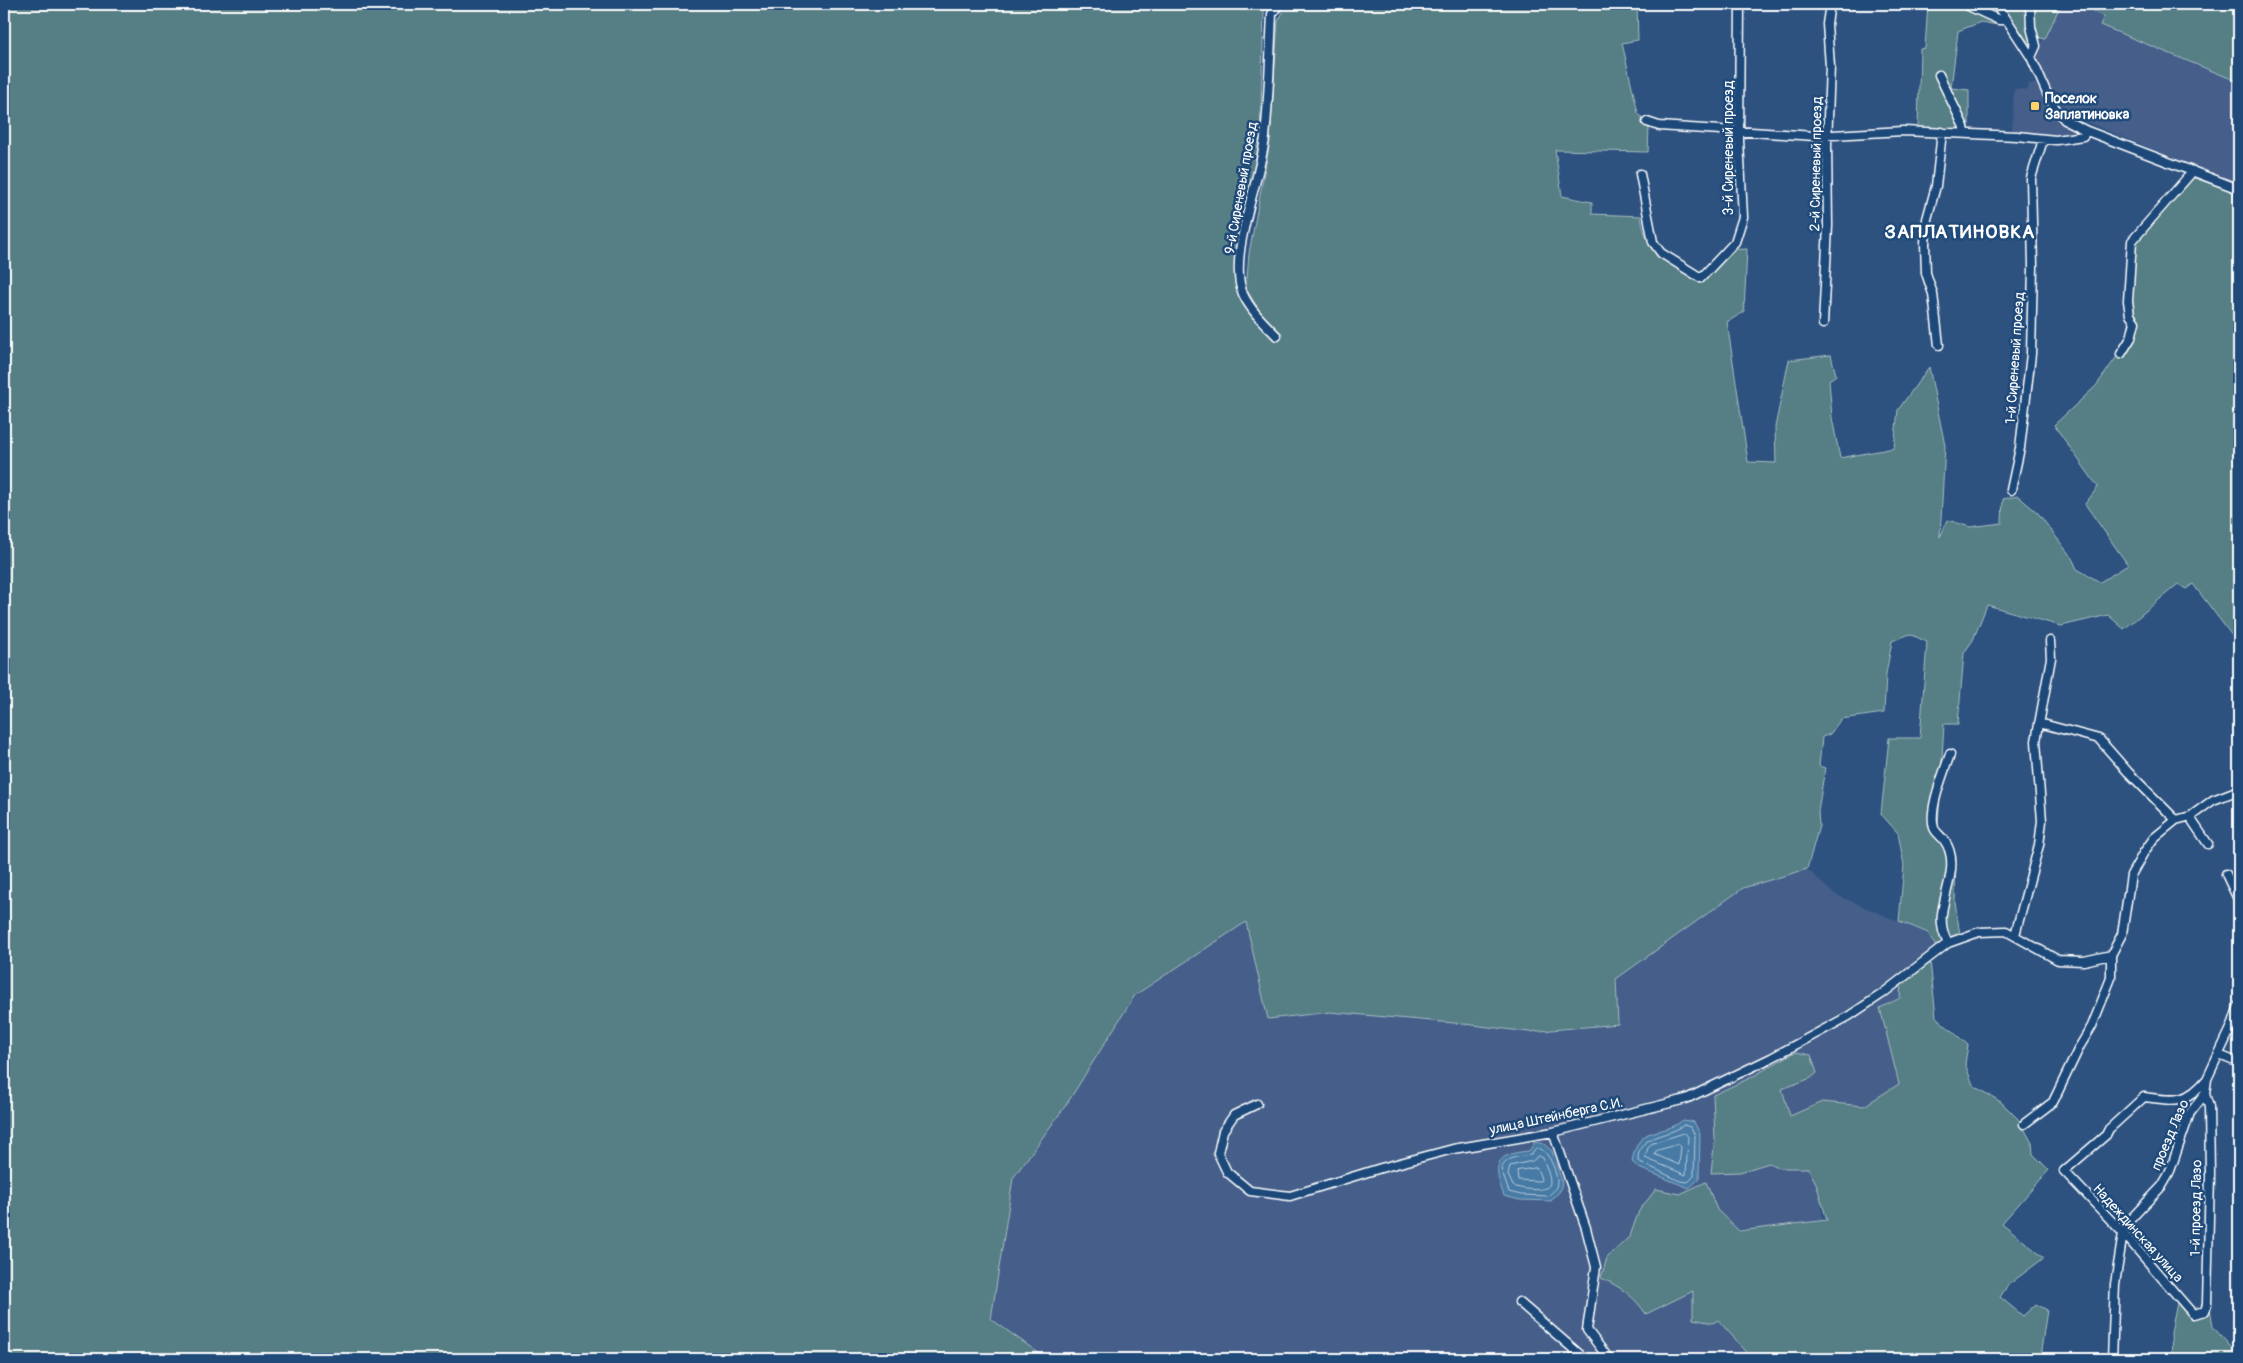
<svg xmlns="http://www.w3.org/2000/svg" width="2243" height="1363" font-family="Pangolin,sans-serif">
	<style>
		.built { fill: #445f8a }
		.green { fill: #547e85; stroke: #aabec2 }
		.water { fill: #467aa4; stroke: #90afc8 }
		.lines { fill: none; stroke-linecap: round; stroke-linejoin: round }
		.shore { stroke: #b5cadb; stroke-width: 1 }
		.minor-casing { stroke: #fff; stroke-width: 11 }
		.minor { stroke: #1f4a7a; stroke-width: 8 }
		.poi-dot { fill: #ffd166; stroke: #1f4a7a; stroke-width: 2 }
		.labels { text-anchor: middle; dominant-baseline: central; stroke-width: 5; stroke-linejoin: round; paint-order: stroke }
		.poi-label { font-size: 14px; font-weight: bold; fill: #fff; stroke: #1f4a7a; text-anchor: start }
		.street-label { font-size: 14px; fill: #fff; stroke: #1f4a7a }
		.district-label { font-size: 19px; font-weight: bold; letter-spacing: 1px; fill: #fff; stroke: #1f4a7a }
	</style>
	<rect width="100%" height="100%" fill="#2e5280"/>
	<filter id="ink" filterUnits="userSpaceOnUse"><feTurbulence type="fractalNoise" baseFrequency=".02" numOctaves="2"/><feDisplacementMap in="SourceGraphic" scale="10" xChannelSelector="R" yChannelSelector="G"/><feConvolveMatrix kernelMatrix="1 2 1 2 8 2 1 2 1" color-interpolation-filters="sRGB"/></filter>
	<g filter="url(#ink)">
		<path class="built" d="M2061,4H2087L2094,7L2093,11L2104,17L2100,25L2239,82V185L2082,120L2064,107L2045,81L2038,65V50Z
			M2029,84H2039L2046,103L2062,122L2077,132L2072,136L2055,137L2012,132L2014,89L2028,90Z
			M1807,869L1834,894L1928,934L1936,947L1930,961L1902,995L1887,1005L1900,1091L1815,1153L1823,1221L1769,1230L1728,1229L1669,1258L1726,1329L1758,1359H1047L991,1319L1013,1178L1066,1105L1135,995L1246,921L1268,1019L1330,1012L1465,1024L1529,1032L1562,1030L1618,1024L1616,979L1743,888Z"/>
		<path class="green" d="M4,4H1271L1264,12L1260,137L1238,248L1240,296L1253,319L1274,339L1280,332L1260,311L1246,289L1249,253L1270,142L1278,21L1288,4H1637L1638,40L1622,43L1638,113L1649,125L1648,152L1555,150L1562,196L1592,202V214L1641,216C1646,253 1663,258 1692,276L1702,272L1726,250L1747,249L1744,312L1727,322L1748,462L1776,463L1775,427L1789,360L1831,355L1836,375L1829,380L1832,418L1840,458L1894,448L1898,410L1929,367L1945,446L1940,537L1948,520L1970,527L2002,523L2003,499L2018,496L2038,513L2072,558L2077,569L2100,582L2128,565L2085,504L2098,487L2054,425L2096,386L2128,341L2139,320L2134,315L2131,301L2135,242L2194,178L2239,193V645L2193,584L2186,589L2178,584L2124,629L2108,615L2061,626L1987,605L1973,640L1964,653L1958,724H1944L1938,827L1956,855L1955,902L1960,935L1936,947L1928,933L1899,921L1904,865L1898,833L1881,814L1889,738H1920L1927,642L1910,634L1892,641L1886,674L1884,713L1841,719L1830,734L1822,737L1819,766L1825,768L1818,811L1819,826L1807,869L1743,888L1616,979L1618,1024L1529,1032L1465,1024L1330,1012L1268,1019L1246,922L1135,995L1066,1105L1013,1178L991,1319L1047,1359H4Z
			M1928,4H1959L1999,23L1997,25L1981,22L1958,31L1951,88L1969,90V129L1918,128L1920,49L1925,48Z
			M2001,4H2061L2045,39L2038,37L2031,46Z
			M2087,4H2239V82L2100,25L2104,17L2093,11L2094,7Z
			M1930,961L1936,1017L1968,1045L1965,1064L1973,1085L2001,1102L2020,1121L2032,1143L2033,1154L2049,1170L2002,1223L2044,1258L2008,1285L2000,1297L2023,1316L2036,1304L2047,1310L2040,1357L2037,1359H1753L1718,1320L1713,1323L1693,1319V1291L1646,1314C1634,1296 1621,1287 1601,1278L1607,1258L1630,1236L1639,1211L1656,1189L1680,1194L1706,1182L1717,1210L1739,1231L1827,1220L1816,1183L1808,1168H1779L1769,1163L1740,1172L1711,1173L1715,1137L1713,1095L1752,1077L1795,1052L1811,1055L1817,1073L1811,1078L1782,1089L1790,1116L1822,1102L1864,1106L1899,1084L1880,1008L1900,998L1901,982Z
			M2177,1303L2193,1316L2207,1313L2210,1307L2213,1327L2239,1356V1359H2172L2171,1332Z"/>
		<path class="water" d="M1683,1120L1694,1122L1700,1134L1699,1179L1689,1188L1639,1168L1632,1162C1639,1121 1660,1139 1683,1120Z
			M1535,1142L1544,1144L1552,1151L1562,1182L1560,1191L1551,1201L1520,1200L1504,1196C1493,1166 1493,1154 1529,1151Z"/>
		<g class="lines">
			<path class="shore" d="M1684,1125L1690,1127L1695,1135L1694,1176L1688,1182L1680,1181L1638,1161C1637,1133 1667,1138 1684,1125Z
				M1685,1133L1688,1137L1686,1175L1645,1158L1648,1148L1651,1144Z
				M1679,1144L1681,1147L1679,1165L1654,1154L1656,1151Z
				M1537,1148C1548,1148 1557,1172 1557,1182C1557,1188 1552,1193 1548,1196L1521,1195L1509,1192L1501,1169C1507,1156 1519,1157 1531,1155Z
				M1539,1156L1543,1158C1545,1165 1550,1175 1550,1182C1550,1194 1520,1189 1513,1186L1508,1175L1510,1166L1532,1161Z
				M1537,1168L1541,1179L1540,1181L1518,1180L1517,1171Z"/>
			<g class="minor-casing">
				<path id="minor" d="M1964,4L1999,20H2007L2031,57L2049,98L2057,111L2065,120L2087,131L2239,189
					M1996,4L2007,20
					M2030,4L2031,27L2036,46L2031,57
					M1939,75L1964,127L1965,133
					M1647,122L1659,126L1815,136L1903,131L2017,136L2056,140L2083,136L2087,131
					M1640,174L1653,242L1661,253L1701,278L1735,242L1743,217L1739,140L1740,4
					M1823,324L1828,226L1827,144L1830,66L1827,24L1830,4
					M1277,336C1265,324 1250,310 1243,294C1227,256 1261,179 1265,137C1269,96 1270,55 1272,14L1279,4
					M1939,345L1933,294L1926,273L1925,243L1927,219L1936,186L1942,132
					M2121,354L2131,338L2135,322L2130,315L2128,301L2132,241L2193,171
					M2011,490L2020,448L2031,354L2033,267L2031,178L2043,140
					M2039,723L2099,739L2128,772L2176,820
					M2191,816L2193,822L2208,844
					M2226,874L2239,901
					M2015,935L2039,845L2042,821L2036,741L2051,658L2050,641
					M1948,943C1933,917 1949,895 1951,869C1952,859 1950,848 1944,840C1941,836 1936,833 1934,828C1928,809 1944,773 1950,754
					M2219,1055L2239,1063
					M2205,1094L2209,1107L2210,1174L2207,1304L2205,1311L2193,1314L2123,1233L2064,1171L2106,1135L2109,1129L2144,1097C2175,1101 2186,1104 2207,1079
					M1257,1104L1234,1115L1223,1131L1218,1153L1227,1172L1250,1191L1290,1196L1381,1168L1453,1149L1553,1132L1686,1099L1771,1058L1849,1016L1882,994L1948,943L1979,932L2006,931L2058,960L2084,961L2111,955
					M2024,1124L2053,1102L2080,1046L2092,1026L2111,978V955L2122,934L2131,875L2144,852L2154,838L2176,820L2191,816L2213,800L2239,790
					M1553,1132L1586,1228L1596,1267L1587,1330L1609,1359
					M1519,1302L1585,1359
					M2112,1359L2115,1284L2123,1233L2126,1224L2162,1186L2169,1174L2190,1113L2205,1094L2207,1079L2232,1026L2239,1005"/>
			</g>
			<use href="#minor" class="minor"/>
		</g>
	</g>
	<rect class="poi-dot" x="2030" y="101" width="10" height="10" rx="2.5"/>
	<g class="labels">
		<g class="poi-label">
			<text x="2045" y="98">Поселок<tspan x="2045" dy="16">Заплатиновка</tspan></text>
		</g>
		<g class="street-label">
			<text transform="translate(1728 148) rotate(-90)">3-й Сиреневый проезд</text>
			<text transform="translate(1816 164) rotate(-89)">2-й Сиреневый проезд</text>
			<text transform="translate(1241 188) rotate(-80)">9-й Сиреневый проезд</text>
			<text transform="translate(2015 358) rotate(-86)">1-й Сиреневый проезд</text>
			<text transform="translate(1556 1116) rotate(-12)">улица Штейнберга С.И.</text>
			<text transform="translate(2170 1135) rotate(-67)">проезд Лазо</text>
			<text transform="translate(2196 1208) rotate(-89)">1-й проезд Лазо</text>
			<text transform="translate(2138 1233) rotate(48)">Надеждинская улица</text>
		</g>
		<g class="district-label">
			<text x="1960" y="232">ЗАПЛАТИНОВКА</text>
		</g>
	</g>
	<rect width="2243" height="1363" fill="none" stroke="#1f4a7a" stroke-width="20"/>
	<rect x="10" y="10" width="2223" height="1343" fill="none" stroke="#fff" stroke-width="2" filter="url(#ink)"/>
</svg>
